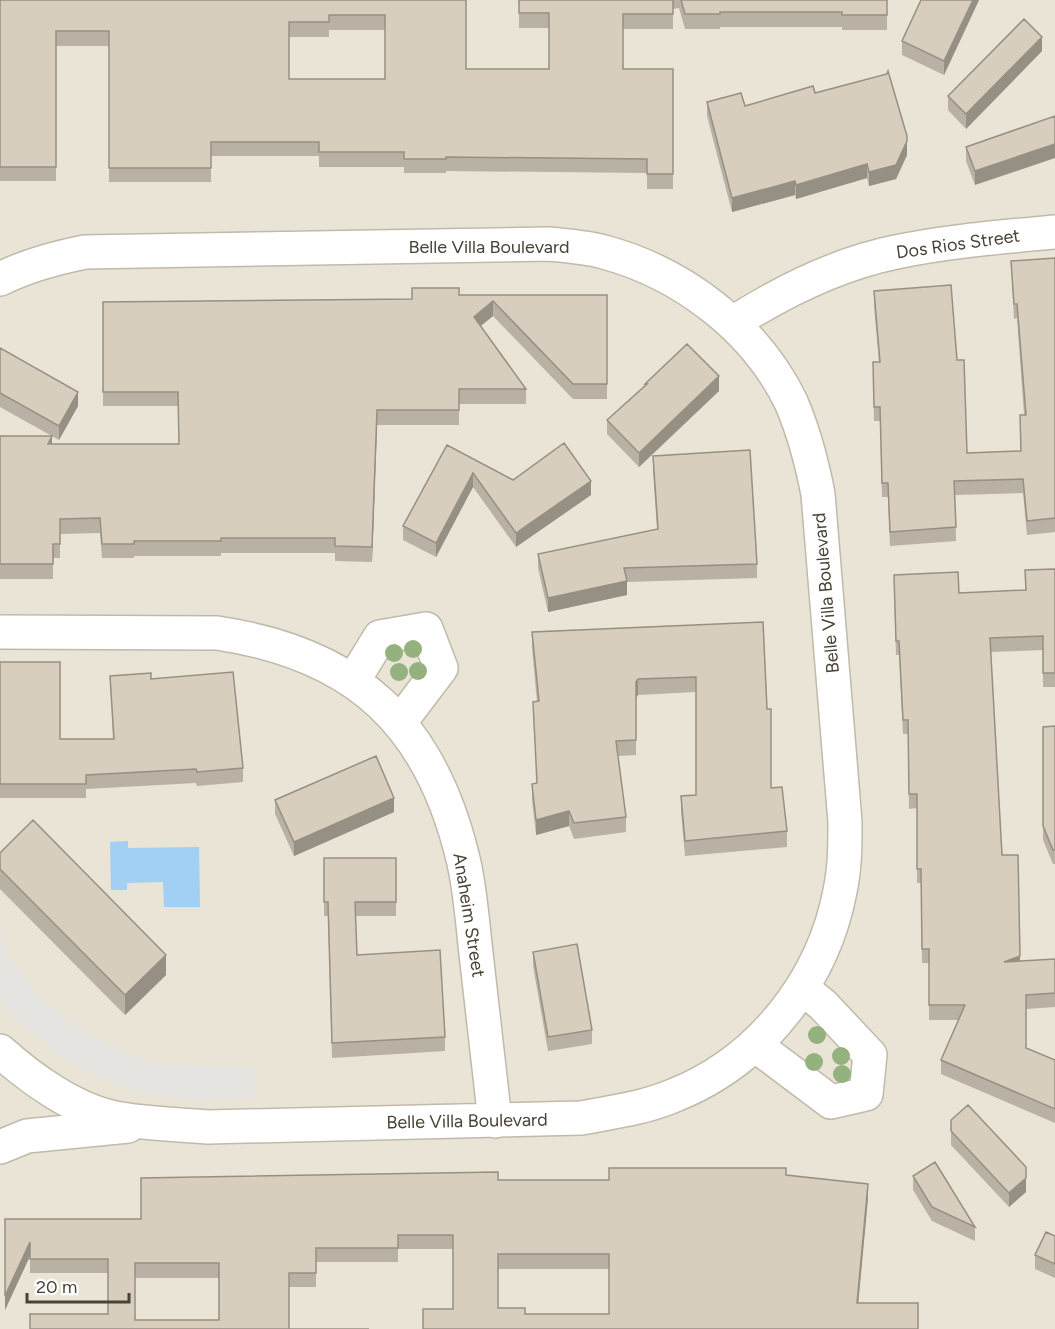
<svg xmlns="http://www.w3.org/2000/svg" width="1055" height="1329" font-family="Figtree,sans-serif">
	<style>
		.residential { fill: #e9e4d6 }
		.parking { fill: #e6e4e0 }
		.water { fill: #a2cff4 }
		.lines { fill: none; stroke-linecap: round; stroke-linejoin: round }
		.minor-casing { stroke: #c1baaa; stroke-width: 36 }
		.minor { stroke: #fff; stroke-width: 33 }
		.tree { fill: #94b27d }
		.wall { fill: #b9b1a3; fill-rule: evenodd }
		.shaded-wall { fill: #969084 }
		.building { fill: #d7cebd; stroke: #969084; stroke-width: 1.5; fill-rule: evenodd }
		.labels { text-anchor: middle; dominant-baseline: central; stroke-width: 4.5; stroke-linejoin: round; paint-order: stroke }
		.street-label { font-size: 18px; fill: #494236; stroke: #fff }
	</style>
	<rect width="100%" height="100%" fill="#f5f1e8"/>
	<path class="residential" d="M0,0H1055V1329H0Z"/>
	<path class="parking" d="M0,932L10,957L34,993L76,1027L115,1048L155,1063L200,1066H255L254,1098L199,1100L148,1095L100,1079L58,1055L10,1013L0,1000Z"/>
	<path class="water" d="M128,841V848L199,847L200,907H164L163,882L127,883V890H111L110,842Z"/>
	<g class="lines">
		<g class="minor-casing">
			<path id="minor" d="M0,279C28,265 55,258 85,252L549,244C567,246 586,247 604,252C682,273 755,328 791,402C804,432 812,463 818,494L845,822C845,845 845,868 840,891C823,981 760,1061 675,1095C645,1108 613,1112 581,1118L208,1127C177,1124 145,1124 115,1118C74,1110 30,1078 0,1051
				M733,323C783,291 837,264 896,252C948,241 1001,237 1055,232
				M0,632L217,633C358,654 432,725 464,863C471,895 473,929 477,962C483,1015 489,1068 495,1121
				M353,681L380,637L426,629L441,668L400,722
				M755,1045L831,1102L866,1094L870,1055L823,1005L802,988
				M0,1147L27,1136L128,1126"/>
		</g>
		<use href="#minor" class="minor"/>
	</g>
	<g class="tree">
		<circle cx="413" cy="649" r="9"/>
		<circle cx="394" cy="653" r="9"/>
		<circle cx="418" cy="671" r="9"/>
		<circle cx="399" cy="672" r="9"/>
		<circle cx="817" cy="1035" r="9"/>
		<circle cx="841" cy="1056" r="9"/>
		<circle cx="814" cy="1062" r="9"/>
		<circle cx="842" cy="1074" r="9"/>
	</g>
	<path class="wall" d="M0,0H466V69H549V28H519V0H887V30H842V27H720V29H685L679,8L673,9V29H623V69H673V189H647V173L446,171V173H404V167H319V156H211V182H109V46H56V181H0ZM329,30H385V79H289V37H329Z
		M921,0H979L944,75L902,55V41Z
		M1042,51L966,129L948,110V96Z
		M815,93L907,155L896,179L869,186L867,178L796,199L795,195L732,212L707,116V102L745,106Z
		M1055,116L975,185L966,161V147Z
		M1055,258V532L1027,535L1023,493L955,495L956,541L890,546L888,497H882L880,421H874L873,376L879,362L874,306V291L957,360L967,453L1021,451L1024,415L1017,318L1014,319L1011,261Z
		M459,295H607V399H573L493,316L481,326L526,389V404H459V425H377L372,562L335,561V553H221V556H134V558H102L100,533L60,534V558H53V579H0V436L52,444H179L178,406H103V302L412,299Z
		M0,348L78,406L59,440L0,407Z
		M645,384L719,391L639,467L607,434V420L645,387Z
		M447,445L513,480L591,495L516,547L473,487L436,557L403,540V526Z
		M653,456L757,564V578L627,582V595L548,612L538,568V554L657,529L653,471Z
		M1055,569V687H1043V650L991,652L1002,855L1020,961L1055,959V1007L1026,1009V1048L1055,1060V1123L941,1074V1060L959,1020H929V963H922L921,883H917V808L909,809L908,734H903L899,655H896L894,589L959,593L1025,590V570Z
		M763,622L771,788L787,831V847L685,856L681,812V796L696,795V692L638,695L636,698V755L618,756L626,817V832L574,839L569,826L536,835L532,800V784L537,783L533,702H537L532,648V632Z
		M0,662L60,739H113L110,676L151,679L243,768V782L197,786L196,783L86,789V798H0Z
		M1055,726V864H1053L1043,840V727Z
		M275,800L394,812L294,856L275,814Z
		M0,853L166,975L125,1015L0,889Z
		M324,858H396V916H355L357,955L445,1037V1051L332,1058L328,916H324Z
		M533,952L592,1030V1044L548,1051L533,966Z
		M951,1120L1026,1192L1009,1207L951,1145Z
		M786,1175L868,1198L858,1303L423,1329L453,1309V1249H398V1262H316V1287H289V1329H30L108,1314V1273H30V1256L5,1310V1219H141L498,1180H609ZM498,1269H609V1314H525L498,1308ZM135,1278H219V1320H135Z
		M913,1176L975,1227V1241L932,1221L913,1190Z
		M1055,1236V1278L1035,1269V1255Z"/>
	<path class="shaded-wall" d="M973,0H979L944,75V61Z
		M1042,37V51L966,129V114Z
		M907,141V155L896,179L869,186V172Z
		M1055,144V158L975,185V171Z
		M867,164V178L796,199V185Z
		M795,181V195L732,212V198Z
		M493,301V316L474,331V317Z
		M719,376V391L639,467V453Z
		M78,392V406L59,440V426Z
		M377,410V425L372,562V547Z
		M52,436V451L48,444Z
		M473,473V487L436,557V543Z
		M591,481V495L516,547V533Z
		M627,581V595L548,612V598Z
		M638,679V695L636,698V682Z
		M394,798V812L294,856V842Z
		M569,811V826L536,835V820Z
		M166,955V975L125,1015V995Z
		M1020,956V970L1004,962Z
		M1026,1178V1192L1009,1207V1193Z
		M868,1184V1198L857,1317V1303Z
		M30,1242V1256L5,1310V1296Z"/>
	<path class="building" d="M0,0H466V69H549V13H519V0H673V14H623V69H673V174H647V159L446,157V159H404V152H319V142H211V168H109V31H56V167H0ZM329,15H385V79H289V22H329Z
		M681,0H887V15H842V12H720V14H685Z
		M921,0H973L944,61L902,41Z
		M1024,19L1042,37L966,114L948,96Z
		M888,71L907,136V141L896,165L869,172L867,164L796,185L795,181L732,198L707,102L741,93L745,106L813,86L815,93L887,74Z
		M1055,116V144L975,171L966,147Z
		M1055,258V518L1027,521L1023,479L954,481L956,527L890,532L888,483H882L880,407H874L873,362H880L874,291L951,285L957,360H964L967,453L1021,451L1020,415H1026L1017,304H1014L1011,261Z
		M412,288H459V295H607V384H573L493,301L474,317L526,389H459V410H377L372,547L335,546V538H221V541H134V544H102L100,518L60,519V544H53V564H0V436H52L48,444H179L178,392H103V302L412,299Z
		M687,344L719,376L639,453L607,420L647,384H645Z
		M0,348L78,392L59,426L0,393Z
		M564,443L591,481L516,533L473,473L436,543L403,526L447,445L513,480Z
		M750,450L757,564L624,568L627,581L548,598L538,554L658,529L653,456Z
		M1055,569V673H1043V636L990,638L1002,855H1018L1020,956L1004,962L1055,959V993L1026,995V1048L1055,1060V1109L941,1060L965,1005H929V949H922L921,869H917V794H909L908,720H903L899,641H896L894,575L958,572L959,593L1026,590L1025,570Z
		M763,622L767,709H771V788L782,787L787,831L685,841L681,796L696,795V677L638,679L636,682V740L616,741L626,817L574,823L569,811L536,820L532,784L537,783L533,702L539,701L532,632Z
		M0,662H60V739H114L110,676L151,673V679L233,672L243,768L197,772L196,769L86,775V784H0Z
		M1055,726V850H1053L1043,826V727Z
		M376,756L394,798L294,842L275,800Z
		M33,820L166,955L125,995L0,869V853Z
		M324,858H396V902H355L357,955L440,950L445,1037L332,1043L328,902H324Z
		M577,944L592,1030L548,1037L533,952Z
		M968,1105L1026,1167V1178L1009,1193L951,1131V1120Z
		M935,1162L975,1227L932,1207L913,1176Z
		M609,1168H786V1175L868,1184L857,1303H918V1329H423V1309H453V1235H398V1248H316V1273H289V1329H369H30V1314H108V1259H30V1242L5,1296V1219H141V1178L498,1172V1180H609ZM498,1254H609V1314H525V1308H498ZM135,1263H219V1320H135Z
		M1046,1232L1055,1236V1264L1035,1255Z"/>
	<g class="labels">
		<g class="street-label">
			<text transform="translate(958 244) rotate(-8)">Dos Rios Street</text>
			<text x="489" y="247">Belle Villa Boulevard</text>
			<text transform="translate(826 593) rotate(-95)">Belle Villa Boulevard</text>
			<text transform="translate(469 915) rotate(81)">Anaheim Street</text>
			<text transform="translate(467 1121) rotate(-1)">Belle Villa Boulevard</text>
		</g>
	</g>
	<path d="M27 1293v9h102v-9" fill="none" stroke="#494236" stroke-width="3"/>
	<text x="36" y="1293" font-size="18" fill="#494236" stroke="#ffffff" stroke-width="4.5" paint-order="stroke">20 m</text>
</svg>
